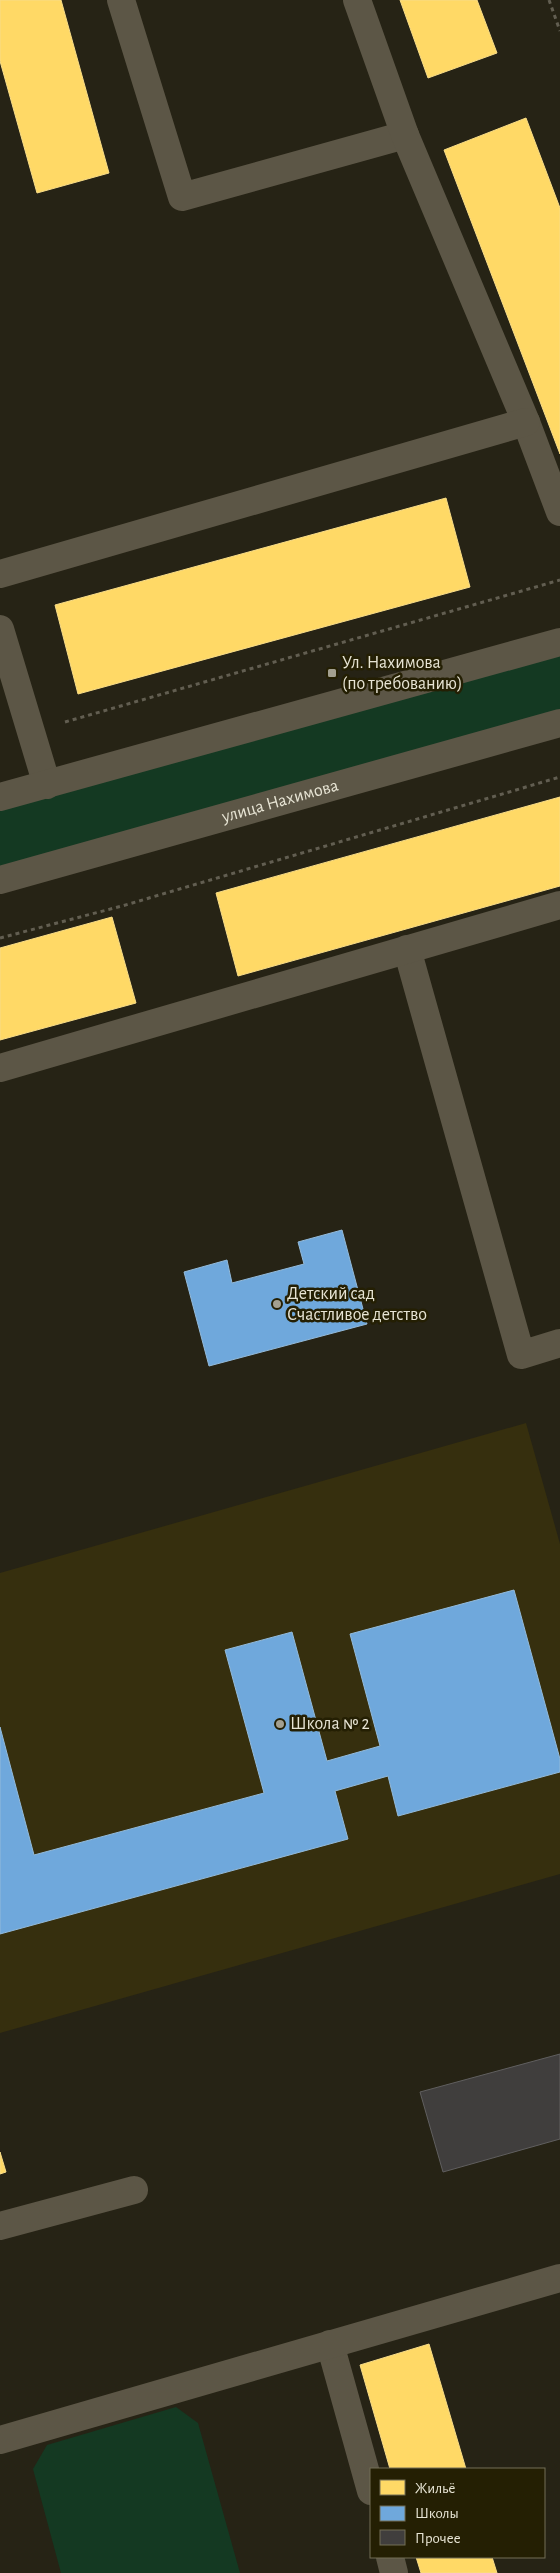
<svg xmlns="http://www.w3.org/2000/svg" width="560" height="2573" font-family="'Alegreya Sans',sans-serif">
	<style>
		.built { fill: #362f0e }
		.green { fill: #143922 }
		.homes { fill: #ffd966; stroke: #f8dc87 }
		.schools { fill: #6fa8dc; stroke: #93bada }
		.building { fill: #403e3d; stroke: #605f5f }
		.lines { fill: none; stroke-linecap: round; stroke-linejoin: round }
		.path { stroke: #625e51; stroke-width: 3; stroke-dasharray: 4 4; stroke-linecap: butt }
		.minor { stroke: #5c5646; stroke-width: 28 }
		.poi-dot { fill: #a3a091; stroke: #241f03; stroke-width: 2 }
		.labels { text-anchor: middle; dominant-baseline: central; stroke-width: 5; stroke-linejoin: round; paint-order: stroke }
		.poi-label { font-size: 18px; fill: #e7e4d4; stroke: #241f03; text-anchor: start }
		.street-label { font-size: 18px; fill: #e7e4d4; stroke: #241f03 }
	</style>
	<rect width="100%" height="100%" fill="#262315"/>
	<path class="built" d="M526,1423L560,1544V1874L0,2033V1573Z"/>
	<path class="green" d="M560,638V723L0,875V797Z
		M176,2407L198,2423L240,2573H61L33,2469L47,2445Z"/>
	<path class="homes" d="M0,0H61L109,173L37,193L0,61Z
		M400,0H477L497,53L428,78Z
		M526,118L560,208V454L444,150Z
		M446,498L470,587L78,694L55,605Z
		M560,797V886L238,976L216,893Z
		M112,917L136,1003L0,1040V948Z
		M0,2152L6,2172L0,2174Z
		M429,2344L466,2469H390L360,2365Z
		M416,2557H492L497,2573H421Z"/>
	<path class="schools" d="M342,1230L367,1324L209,1366L184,1272L227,1260L232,1283L304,1264L298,1242Z
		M514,1590L560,1759V1772L398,1816L388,1776L335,1791L348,1839L0,1934V1727L34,1855L264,1793L225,1650L292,1632L327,1761L380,1746L350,1634Z"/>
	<path class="building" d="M560,2054V2139L443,2172L420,2092Z"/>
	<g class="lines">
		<path class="path" d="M549,0L560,31
			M65,722L560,580
			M0,938L122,906L560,777"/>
		<g class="minor">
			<path d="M121,0L182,197L405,135"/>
			<path d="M357,0L405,135L526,422L560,512"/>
			<path d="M0,574L526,422"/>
			<path d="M0,629L47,785"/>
			<path d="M0,797L560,642"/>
			<path id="s1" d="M0,880L560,723"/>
			<path d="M407,949L521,1355L560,1343"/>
			<path d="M0,1068L560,905"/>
			<path d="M0,2226L134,2190"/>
			<path d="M330,2344L371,2491"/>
			<path d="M0,2440L560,2278"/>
			<path d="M390,2557L394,2573"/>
		</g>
	</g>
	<g class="poi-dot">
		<rect x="327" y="668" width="10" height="10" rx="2.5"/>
		<circle cx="277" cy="1304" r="5"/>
		<circle cx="280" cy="1724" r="5"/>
	</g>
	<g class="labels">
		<g class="poi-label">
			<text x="342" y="663">Ул. Нахимова<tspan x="342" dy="21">(по требованию)</tspan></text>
			<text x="287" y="1294">Детский сад<tspan x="287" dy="21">Счастливое детство</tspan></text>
			<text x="290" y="1724">Школа № 2</text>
		</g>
		<g class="street-label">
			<text stroke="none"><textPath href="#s1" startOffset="291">улица Нахимова</textPath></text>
		</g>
	</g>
	<rect x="370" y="2468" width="175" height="90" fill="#241f03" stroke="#726e57"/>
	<rect x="380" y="2480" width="25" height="15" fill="#ffd966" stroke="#726e57"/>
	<text x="415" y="2493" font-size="15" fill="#e7e4d4">Жильё</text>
	<rect x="380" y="2506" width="25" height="15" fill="#6fa8dc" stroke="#726e57"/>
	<text x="415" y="2518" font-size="15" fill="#e7e4d4">Школы</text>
	<rect x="380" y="2530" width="25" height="15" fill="#403e3d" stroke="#726e57"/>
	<text x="415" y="2543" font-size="15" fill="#e7e4d4">Прочее</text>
</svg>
